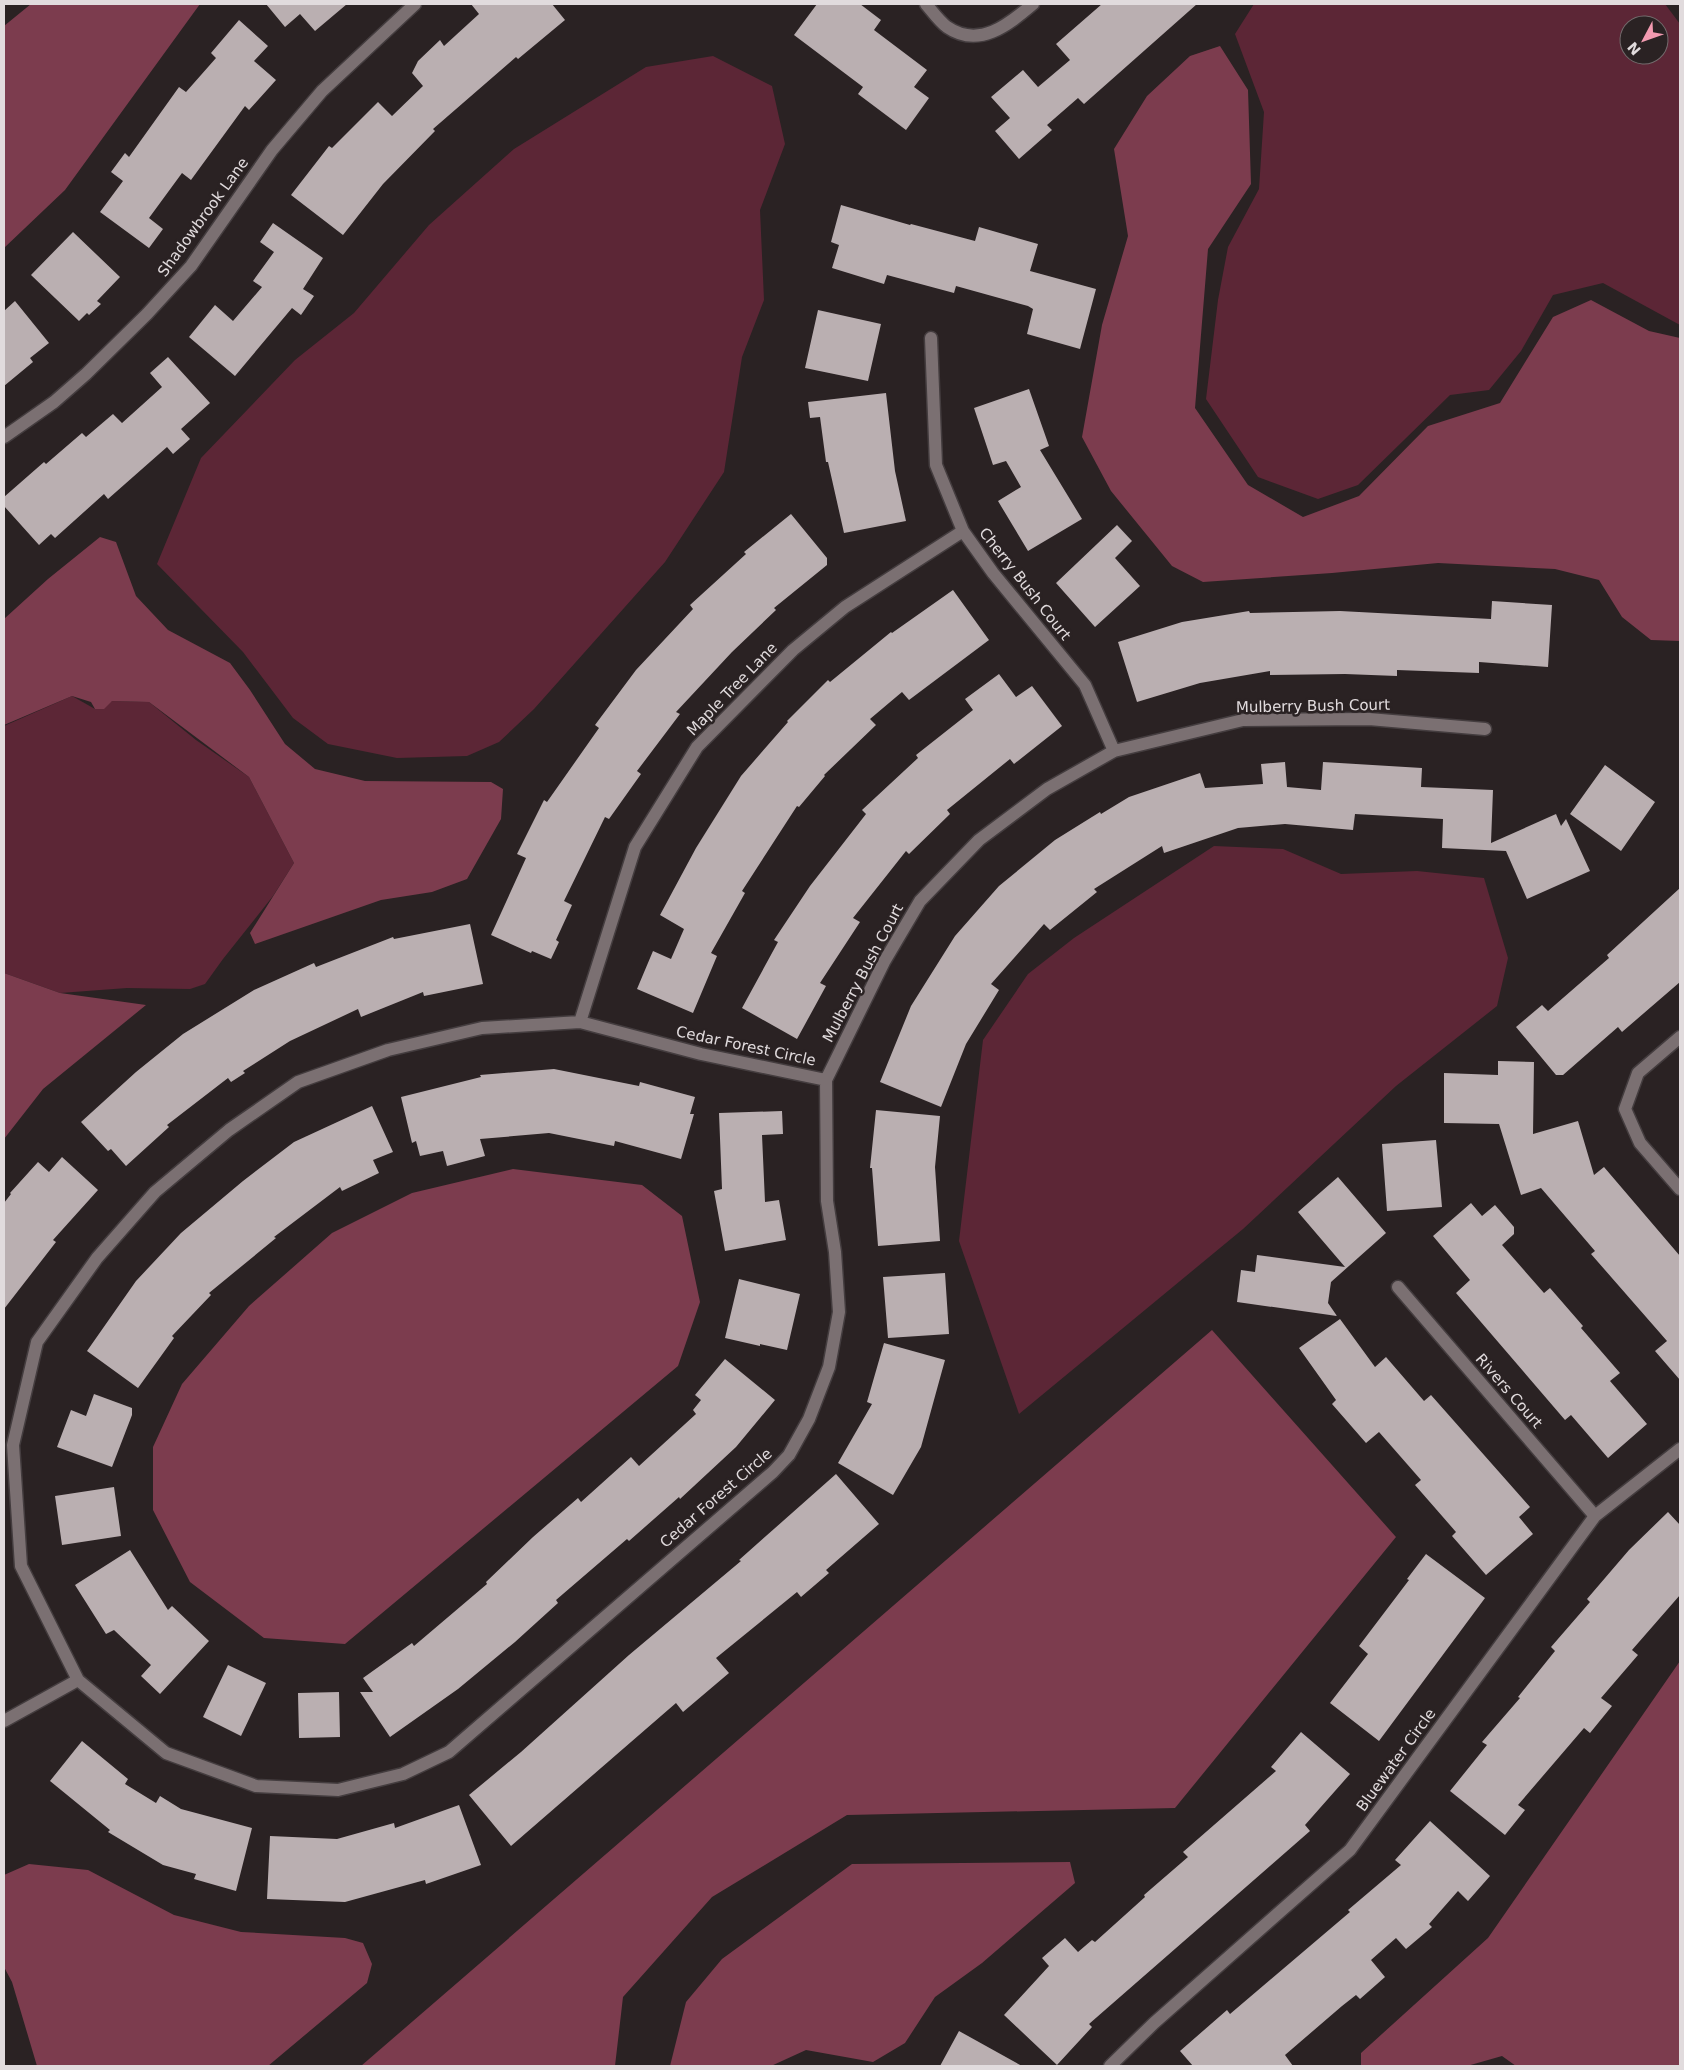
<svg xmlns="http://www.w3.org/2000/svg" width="1684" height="2070" font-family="'DejaVu Sans',sans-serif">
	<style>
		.green { fill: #5c2636; fill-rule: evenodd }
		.water { fill: #7c3c4e }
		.building { fill: #baafb1 }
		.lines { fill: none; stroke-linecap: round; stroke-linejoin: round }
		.minor-casing { stroke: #443d3f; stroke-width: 15 }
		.minor { stroke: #7b7072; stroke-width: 12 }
		.labels { text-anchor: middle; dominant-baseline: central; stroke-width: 5; stroke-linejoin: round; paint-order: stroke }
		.street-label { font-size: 15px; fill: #e1dbdd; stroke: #2a2223 }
	</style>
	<rect width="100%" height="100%" fill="#2a2223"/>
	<path class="green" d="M1254,4H1665L1680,24V325L1603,283L1553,295L1521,351L1489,390L1450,395L1358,485L1318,499L1258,477L1206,399L1218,300L1228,247L1259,189L1264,112L1235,34ZM1629,25H1659V55H1629Z
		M713,56L772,86L785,144L760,210L764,300L742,357L724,472L665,562L534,709L499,742L467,756L397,758L328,744L293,718L243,652L157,564L201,458L295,360L354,313L429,225L514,149L646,67Z
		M72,696L95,709L112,701L149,702L196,740L249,777L294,863L273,896L223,959L205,984L190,989L127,988L60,993L4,973V726Z
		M1214,846L1283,849L1341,874L1417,871L1484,878L1508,958L1497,1006L1396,1086L1243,1229L1019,1414L959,1241L983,1040L1028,974L1074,938Z"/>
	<path class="water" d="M31,4H200L65,190L4,248V26Z
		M1220,46L1248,90L1251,184L1208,249L1195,408L1248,485L1303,517L1359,496L1428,426L1500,403L1553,317L1591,300L1649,331L1680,338V641L1651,640L1622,617L1599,580L1555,569L1438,563L1332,573L1203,582L1172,566L1111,491L1082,437L1102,325L1128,236L1114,149L1147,96L1190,56Z
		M100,537L116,542L136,596L168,630L230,663L250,690L285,744L315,769L365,781L491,782L503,789L501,819L467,879L432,892L381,900L255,944L250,933L294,863L249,777L149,702L112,701L104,709H95L91,702L72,696L4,725V619L48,579Z
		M4,973L60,993L146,1005L43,1089L4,1139Z
		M513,1169L642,1185L682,1216L700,1302L678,1366L345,1644L264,1638L190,1582L153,1510V1447L182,1384L249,1306L332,1233L412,1193Z
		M1212,1330L1396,1537L1175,1808L847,1815L712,1897L623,1997L615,2066H361Z
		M1680,1661V2066H1516L1502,2056L1467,2066H1361V2053L1488,1938Z
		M1070,1862L1075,1883L982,1963L935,1997L905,2043L873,2062L806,2050L771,2066H670L686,2002L722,1959L852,1864Z
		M29,1864L88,1870L174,1915L241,1932L345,1938L363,1943L372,1964L367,1983L268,2066H37L12,1982L4,1967V1875Z"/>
	<path class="building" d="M266,4H347L315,31L300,14L285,27Z
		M471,4H552L565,20L518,59L516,57L433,129L435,131L383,184L343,235L291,195L329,146L332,148L378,102L392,116L423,86L412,73L418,61L440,40L444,46L479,14Z
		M817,4H860L881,20L874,30L927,70L914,87L929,98L906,130L858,94L863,87L794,35Z
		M1102,4H1197L1084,104L1078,98L1047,125L1052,130L1019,159L995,131L1010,118L991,97L1023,70L1038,87L1070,60L1056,44Z
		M239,20L268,46L254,61L276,80L249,110L245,106L191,180L182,173L149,218L163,229L149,248L100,212L123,181L111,172L125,153L129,157L179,87L186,92L216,58L211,53Z
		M841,205L910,225L911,224L975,241L979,227L1038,244L1030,271L1096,289L1080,349L1027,334L1033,309L1028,306L956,286L954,293L887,275L884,284L832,268L839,245L831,242Z
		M273,223L323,258L303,289L314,296L301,315L292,308L235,376L189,337L215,305L233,321L262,287L253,281L274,252L260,242Z
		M73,232L120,277L97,301L101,304L89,315L87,313L79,321L31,275Z
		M15,301L49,343L30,358L33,362L4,386V311Z
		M818,310L881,324L868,381L805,368Z
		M168,357L210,403L181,429L190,439L173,454L167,447L108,499L104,494L55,538L51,534L39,545L4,506V497L44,462L46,464L82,433L86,437L113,414L122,423L162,387L150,373Z
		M1029,389L1049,446L1040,450L1082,519L1028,551L998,501L1021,487L1006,461L993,465L974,408Z
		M886,393L895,471L906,521L844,533L828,462H826L820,417L810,418L808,402Z
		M791,514L827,558V565L774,608L776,610L732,652L676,712L680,714L637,771L641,774L609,819L605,817L564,901L572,905L556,940L559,942L551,959L532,951L531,953L491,935L526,858L517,854L544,800L547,802L599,728L595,725L636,670L693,609L690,605L746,554L744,552Z
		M1117,525L1132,541L1115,558L1140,586L1095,627L1056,583Z
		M953,590L989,640L909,700L902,692L870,719L876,725L824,775L825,776L799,807L797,806L742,891L745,893L711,953L717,956L693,1013L637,989L653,951L671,959L684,929L660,915L696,848L741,776L788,722L787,721L828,680L830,682L891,632L892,633Z
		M1492,601L1552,605L1548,667L1479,662V673L1397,670V676L1345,674L1270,675V671L1200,683L1137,702L1118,642L1182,622L1249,611L1250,613L1340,611L1491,619Z
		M999,674L1016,697L1032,686L1062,726L1014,764L1010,759L947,810L950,814L909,854L906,851L853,918L860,922L820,983L826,986L797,1039L742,1008L778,942L774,940L810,886L866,814L862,810L918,758L916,755L973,710L965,699Z
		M1285,762L1287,787L1321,790L1323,762L1422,768L1421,787L1493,790L1491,843L1556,814L1561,826L1566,819L1590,871L1527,899L1506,851L1442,848L1443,819L1355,814L1353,830L1285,824L1238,828L1164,853L1162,846L1094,889L1097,892L1050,930L1044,924L991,984L999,990L966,1044L941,1107L880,1082L911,1006L955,936L999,886L1055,840L1100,812L1101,814L1129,797L1200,773L1205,788L1263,784L1261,764Z
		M1605,765L1655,802L1621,851L1570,814Z
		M1680,888V982L1622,1032L1618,1027L1563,1075H1556L1516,1027L1542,1005L1548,1011L1609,958L1607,955Z
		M470,924L483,984L424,996L423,992L361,1017L358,1009L290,1041L243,1071L245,1073L231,1082L228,1078L167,1125L169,1127L126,1166L111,1149L108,1151L81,1122L136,1072L183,1034L254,990L314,963L316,967L393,937L394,939Z
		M1498,1061L1534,1062L1533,1134L1578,1121L1594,1175L1604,1167L1680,1256V1380L1655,1351L1667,1341L1591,1254L1595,1251L1541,1188L1521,1195L1499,1124L1444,1123V1073L1498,1075Z
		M554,1069L639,1086L640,1082L695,1097L690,1114H694L681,1159L615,1141L614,1146L549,1133L480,1139L485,1156L447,1166L443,1151L420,1156L416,1141L412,1143L401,1097L481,1077L480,1075Z
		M372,1106L393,1152L373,1160L379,1173L342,1191L340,1187L274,1237L276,1238L209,1293L211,1295L172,1336L174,1338L138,1388L87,1351L136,1281L181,1233L243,1181L294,1142Z
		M876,1110L940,1116L935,1167L940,1241L878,1246L872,1168H870Z
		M782,1111L783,1134L762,1135L765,1202L779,1200L786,1240L725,1251L714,1191L722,1189L719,1113Z
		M1436,1140L1442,1207L1387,1211L1382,1144Z
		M62,1157L98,1190L53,1240L56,1242L4,1309V1203L11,1194L10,1193L38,1162L49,1172Z
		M1338,1177L1386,1233L1331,1282L1328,1303L1337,1316L1237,1302L1241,1270L1255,1272L1257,1255L1345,1267L1298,1212Z
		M1471,1203L1482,1216L1495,1205L1514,1227V1234L1502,1245L1544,1293L1550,1288L1583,1326L1581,1328L1620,1373L1610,1381L1647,1424L1608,1458L1571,1415L1565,1420L1456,1293L1470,1280L1433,1236Z
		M945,1273L949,1334L888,1338L883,1277Z
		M739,1279L800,1294L787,1350L760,1344V1346L725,1338Z
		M1340,1319L1375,1367L1386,1357L1424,1401L1431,1395L1530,1507L1519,1517L1533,1534L1486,1575L1452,1536L1456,1532L1415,1485L1421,1480L1379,1432L1366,1443L1332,1404L1336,1400L1299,1348Z
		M884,1343L945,1360L921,1447L893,1495L838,1463L872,1404L867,1402Z
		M725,1359L775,1400L736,1447L680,1499L679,1497L629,1541L627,1539L556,1600L558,1603L515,1642L458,1689L390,1737L360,1692H373L363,1678L412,1643L414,1646L487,1584L486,1582L533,1537L578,1498L581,1502L631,1457L639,1466L696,1414L693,1410L701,1400L695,1395Z
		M94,1394L132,1408V1415L112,1467L57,1447L71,1410L86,1416Z
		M836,1474L879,1524L826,1570L829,1573L801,1597L797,1592L716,1658L729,1673L683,1712L676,1703L511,1846L469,1795L521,1752L629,1655L741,1561L739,1560Z
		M114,1487L121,1536L62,1545L55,1496Z
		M1668,1512L1680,1525V1595L1632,1650L1638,1655L1601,1698L1612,1706L1590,1733L1584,1728L1518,1805L1525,1810L1505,1835L1450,1791L1487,1745L1482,1742L1520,1698L1518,1697L1555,1651L1551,1647L1590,1602L1587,1599L1629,1550Z
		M130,1550L168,1610L172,1606L209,1641L160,1694L141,1676L151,1665L114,1630L106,1634L75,1585Z
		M1426,1554L1485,1598L1379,1741L1330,1703L1368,1654L1359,1646L1409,1580L1407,1579Z
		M228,1665L266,1683L241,1736L203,1717Z
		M339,1692L340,1737L299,1738L298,1693Z
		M1301,1732L1350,1774L1305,1825L1310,1831L1089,2024L1092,2027L1057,2065L1004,2015L1049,1966L1042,1958L1065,1938L1078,1952L1092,1940L1095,1942L1145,1897L1144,1895L1188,1857L1183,1852L1276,1771L1271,1767Z
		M82,1741L128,1779L125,1784L156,1803L160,1796L181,1809L252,1828L236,1891L194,1879L196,1874L163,1865L108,1832L110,1830L50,1781Z
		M459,1805L481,1865L426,1884L425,1880L345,1902L267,1899L270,1836L337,1839L394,1823L395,1828Z
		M1430,1821L1490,1876L1468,1901L1458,1891L1429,1924L1432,1927L1406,1949L1396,1938L1371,1960L1385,1977L1360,1999L1356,1995L1342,2006L1285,2055L1293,2066H1193L1180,2051L1227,2010L1230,2014L1350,1912L1348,1910L1401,1865L1395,1860Z
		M959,2031L1022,2066H940Z"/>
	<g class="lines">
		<g class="minor-casing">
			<path id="minor" d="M926,4C932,11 939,21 947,27C979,49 1008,25 1033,4
				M931,338L936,465L963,531L993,573L1085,685L1114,751
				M4,437L54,402L86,374L147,314L191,266L272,150L322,91L415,4
				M580,1022L701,1054L826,1080L827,1201L835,1252L839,1312L829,1367L809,1419L789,1455L773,1472L449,1752L403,1774L338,1790L256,1786L166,1753L78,1680L21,1566L13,1445L37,1342L97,1258L155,1192L229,1130L298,1082L388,1050L482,1028Z
				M580,1022L635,847L697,747L793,650L845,607L963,531
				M1680,1037L1638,1073L1625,1109L1640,1143L1680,1189
				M826,1080L884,962L920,901L979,840L1047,789L1114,751L1243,720L1369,719L1485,729
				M1398,1287L1595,1516
				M4,1721L78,1680
				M1110,2066L1154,2023L1350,1850L1595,1516L1680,1449"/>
		</g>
		<use href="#minor" class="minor"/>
	</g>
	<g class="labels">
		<g class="street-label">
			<text transform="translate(203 217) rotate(-54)">Shadowbrook Lane</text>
			<text transform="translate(1025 584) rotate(52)">Cherry Bush Court</text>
			<text transform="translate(732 689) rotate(-46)">Maple Tree Lane</text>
			<text transform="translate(1313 706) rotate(-1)">Mulberry Bush Court</text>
			<text transform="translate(863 973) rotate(-62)">Mulberry Bush Court</text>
			<text transform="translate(746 1046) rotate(12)">Cedar Forest Circle</text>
			<text transform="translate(1509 1391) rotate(49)">Rivers Court</text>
			<text transform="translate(716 1498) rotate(-41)">Cedar Forest Circle</text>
			<text transform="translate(1396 1760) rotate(-54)">Bluewater Circle</text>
		</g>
	</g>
	<rect width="1684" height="2070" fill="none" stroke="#e1dbdd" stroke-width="10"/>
	<g transform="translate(1644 40) rotate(229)"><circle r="24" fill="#2a2223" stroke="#736c6d"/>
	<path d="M0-4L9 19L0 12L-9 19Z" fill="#f29ab0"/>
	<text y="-8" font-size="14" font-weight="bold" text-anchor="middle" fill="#e1dbdd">N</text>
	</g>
</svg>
